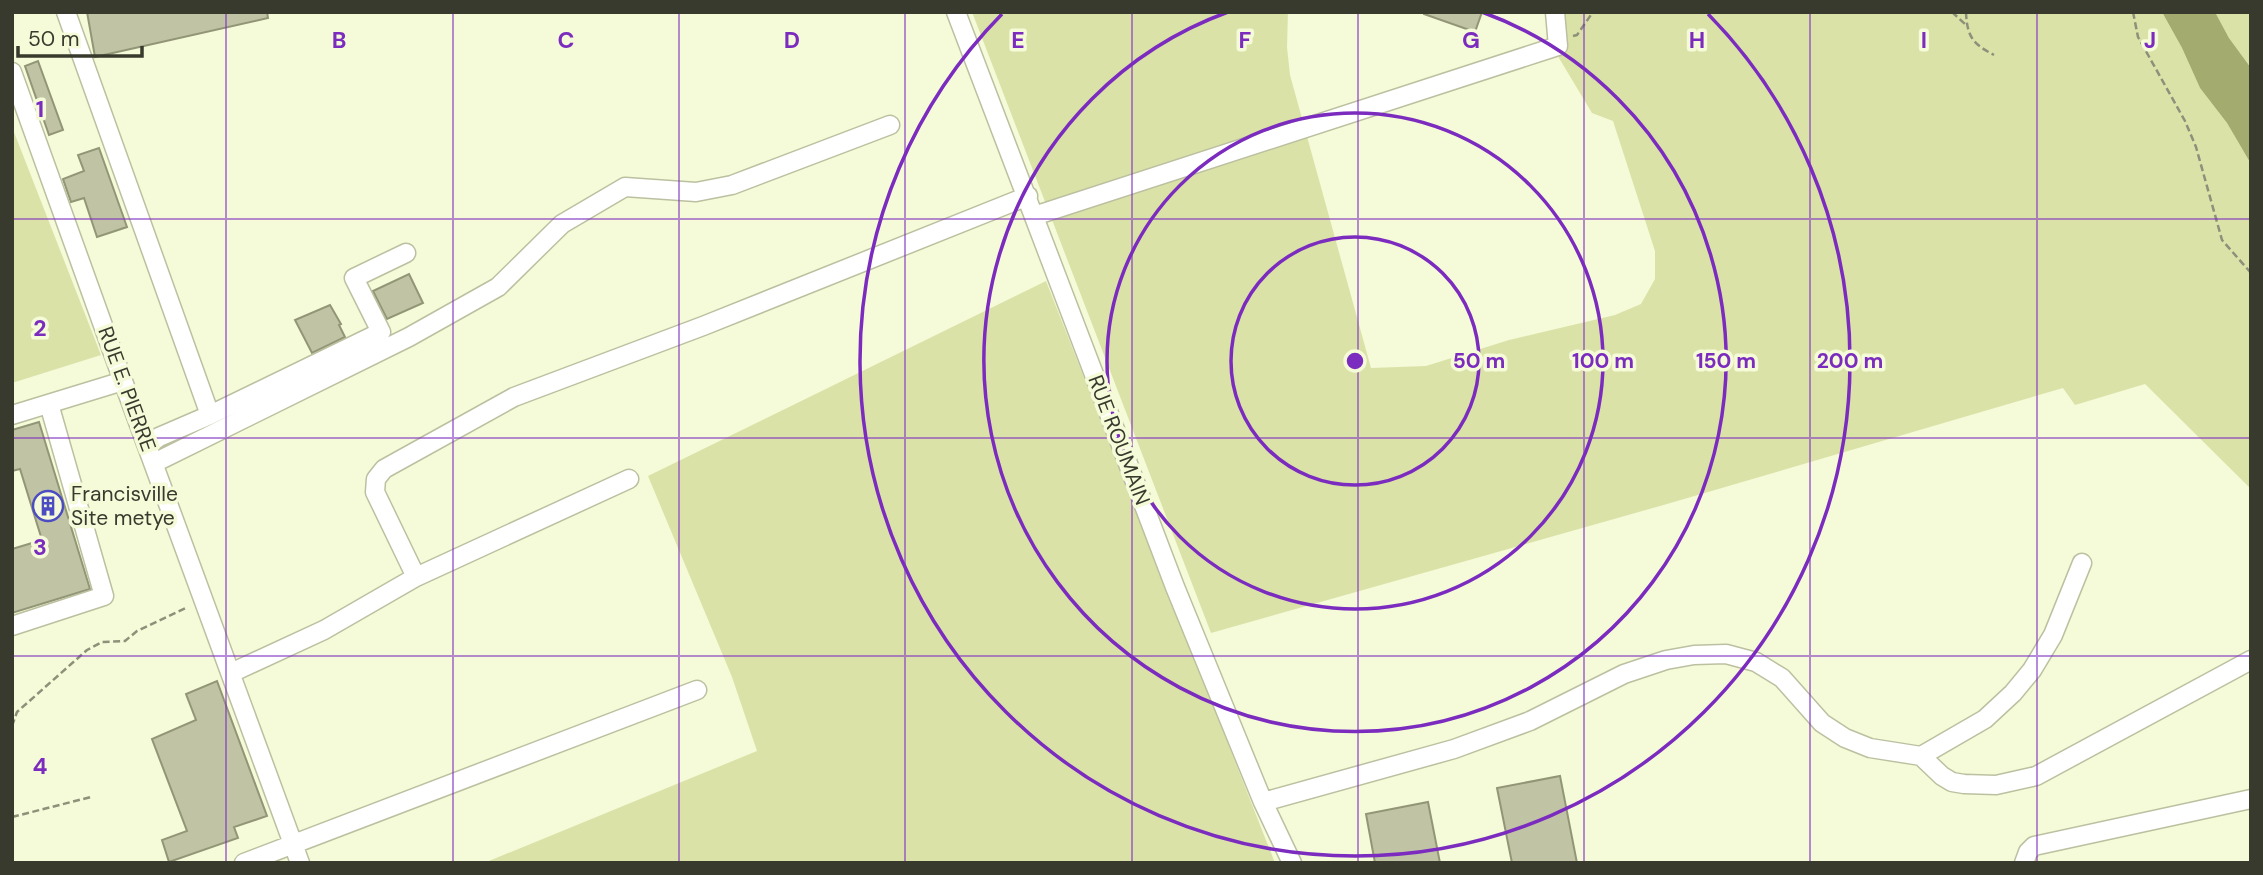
<svg xmlns="http://www.w3.org/2000/svg" width="2263" height="875" font-family="'DM Sans',sans-serif">
	<style>
		.green { fill: #dbe2a8 }
		.water { fill: #a4ab6e }
		.building { fill: #c0c4a4; stroke: #929677; stroke-width: 2 }
		.lines { fill: none; stroke-linecap: round; stroke-linejoin: round }
		.minor-casing { stroke: #bcc0a0; stroke-width: 21 }
		.path { stroke: #8d917a; stroke-width: 2.5; stroke-dasharray: 7 3.5; stroke-linecap: butt }
		.minor { stroke: #fff; stroke-width: 18 }
		.grid { fill: none; stroke: #7b2cbf; stroke-width: 2; stroke-opacity: 0.55 }
		.ring { fill: none; stroke: #7b2cbf; stroke-width: 3.5 }
		.labels { text-anchor: middle; dominant-baseline: central; stroke-width: 7; stroke-linejoin: round; paint-order: stroke }
		.street-label { font-size: 21px; fill: #383a2d; stroke: #f5fad8 }
		.poi-label { font-size: 21px; fill: #383a2d; stroke: #f5fad8; text-anchor: start }
		.grid-label { font-size: 23px; text-anchor: middle; font-weight: bold; fill: #7b2cbf; stroke: #f5fad8; stroke-width: 7; stroke-linejoin: round; paint-order: stroke }
		.centre { fill: #7b2cbf; stroke: #f5fad8; stroke-width: 3.5 }
		.ring-label { font-size: 21px; text-anchor: middle; font-weight: bold; fill: #7b2cbf; stroke: #f5fad8; stroke-width: 7; stroke-linejoin: round; paint-order: stroke }
	</style>
	<rect width="100%" height="100%" fill="#f5fad8"/>
	<path class="green" d="M972,12H1288L1287,47L1290,75L1371,368L1426,366L1509,340L1615,315L1641,304L1655,279V251L1613,121L1592,113L1559,58L1549,12H2162L2182,48L2200,88L2227,123L2251,164V489L2145,384L2075,405L2063,388L1667,504L1211,633Z
		M2215,12H2251V68L2229,38Z
		M12,127L101,355L12,383Z
		M1046,281L1275,863H484L757,751L732,677L648,476Z"/>
	<path class="water" d="M2162,12H2215L2229,38L2251,68V164L2227,123L2200,88L2182,48Z"/>
	<path class="building" d="M87,12H267L268,18L95,57Z
		M1424,12H1482L1475,32L1424,14Z
		M38,61L63,130L49,135L25,66Z
		M99,148L127,227L97,237L84,198L71,202L63,179L84,171L78,155Z
		M409,274L423,303L387,319L373,291Z
		M330,305L341,324L339,325L345,337L312,353L295,320Z
		M39,422L90,589L12,613V549L42,540L20,469L12,471V430Z
		M217,681L267,816L234,827L238,838L169,862L162,840L187,831L152,739L196,720L186,694Z
		M1560,776L1577,863H1512L1497,788Z
		M1428,802L1440,863H1375L1366,814Z"/>
	<g class="lines">
		<g class="minor-casing">
			<path id="minor" d="M66,12L210,415L159,437L148,445
				M956,12L1175,587L1263,802L1292,863
				M12,72L123,381L300,863
				M1034,216L1558,46L1555,12
				M12,415L123,381
				M210,415L381,332L354,278L406,253
				M154,463L409,337L498,287L562,224L625,187L696,192L732,185L890,125
				M416,577L375,492L376,479L384,469L514,397L703,326L1028,196
				M12,626L104,596L49,404
				M231,673L324,630L416,577L629,479
				M1921,756L1942,776L1952,782L1964,784L1996,785L2036,776L2251,660
				M1263,802L1454,749L1530,721L1624,674L1666,660L1694,655L1726,654L1756,662L1782,678L1822,723L1845,738L1870,748L1921,756L1985,719L2013,693L2032,670L2053,635L2082,563
				M244,863L697,690
				M2024,863L2028,852L2034,846L2251,799"/>
		</g>
		<path class="path" d="M1952,12L1967,26
			M1966,12C1967,37 1973,44 1994,55
			M2133,12L2138,37L2185,121L2196,147L2222,240L2251,273
			M1573,36L1577,35L1593,12
			M12,726L17,712L87,650L102,642L125,641L137,631L188,607
			M12,817L91,797"/>
		<use href="#minor" class="minor"/>
	</g>
	<path class="grid" d="M226,12V863M453,12V863M679,12V863M905,12V863M1132,12V863M1358,12V863M1584,12V863M1810,12V863M2037,12V863M12,219H2251M12,438H2251M12,656H2251"/>
	<g class="ring">
		<circle cx="1355" cy="361" r="124"/>
		<circle cx="1355" cy="361" r="248"/>
		<path d="M1482 12A371 371 0 1 1 1228 12"/>
		<path d="M1708 14A495 495 0 1 1 1002 14"/>
	</g>
	<defs>
		<g id="building-ring" transform="scale(1.575)"><circle r="9.5" fill="#f5fad8" stroke="#4c4cc2" stroke-width="1.5"/><path d="M-4-6H4V6H1V3H-1V6H-4ZM-2.5-4.3h1.7v1.8h-1.7ZM.8-4.3h1.7v1.8H.8ZM-2.5-1h1.7V.8h-1.7ZM.8-1h1.7V.8H.8Z" fill="#4c4cc2"/></g>
	</defs>
	<g fill-rule="evenodd">
		<use href="#building-ring" x="48" y="506"/>
	</g>
	<g class="labels">
		<g class="street-label">
			<text transform="translate(127 389) rotate(70)">RUE E. PIERRE</text>
			<text transform="translate(1119 440) rotate(69)">RUE ROUMAIN</text>
		</g>
		<g class="poi-label">
			<text x="71" y="494">Francisville<tspan x="71" dy="24">Site metye</tspan></text>
		</g>
	</g>
	<g class="grid-label">
		<text x="339" y="48">B</text>
		<text x="566" y="48">C</text>
		<text x="792" y="48">D</text>
		<text x="1018" y="48">E</text>
		<text x="1245" y="48">F</text>
		<text x="1471" y="48">G</text>
		<text x="1697" y="48">H</text>
		<text x="1924" y="48">I</text>
		<text x="2150" y="48">J</text>
		<text x="40" y="117">1</text>
		<text x="40" y="336">2</text>
		<text x="40" y="555">3</text>
		<text x="40" y="774">4</text>
	</g>
	<circle cx="1355" cy="361" r="10" class="centre"/>
	<g class="ring-label">
		<text x="1479" y="368">50 m</text>
		<text x="1603" y="368">100 m</text>
		<text x="1726" y="368">150 m</text>
		<text x="1850" y="368">200 m</text>
	</g>
	<rect width="2263" height="875" fill="none" stroke="#383a2d" stroke-width="28"/>
	<path d="M18 46v10h124v-10" fill="none" stroke="#383a2d" stroke-width="3.5"/>
	<text x="28" y="46" font-size="21" fill="#383a2d" stroke="#f5fad8" stroke-width="5" paint-order="stroke">50 m</text>
</svg>
